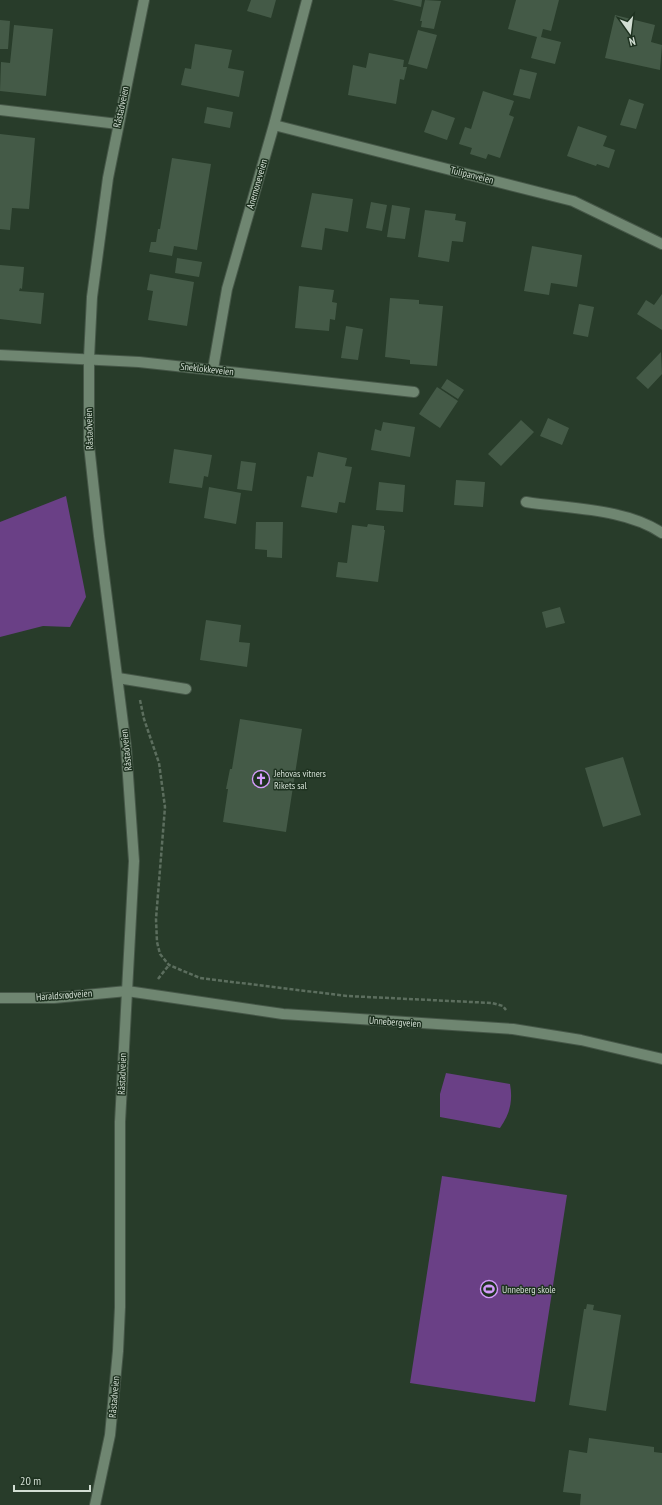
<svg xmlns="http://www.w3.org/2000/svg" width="662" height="1505" font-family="'PT Sans Narrow',sans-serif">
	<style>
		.green { fill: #6a4086 }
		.building { fill: #445a47 }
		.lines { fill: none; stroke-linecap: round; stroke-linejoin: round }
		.lane-casing { stroke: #465748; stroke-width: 12 }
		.street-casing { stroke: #465748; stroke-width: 12 }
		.secondary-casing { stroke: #465748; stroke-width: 12 }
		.path { stroke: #5c6e5e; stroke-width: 2.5; stroke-dasharray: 4 2; stroke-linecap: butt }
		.lane { stroke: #6f8671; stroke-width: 10 }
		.street { stroke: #6f8671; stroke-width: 10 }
		.secondary { stroke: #6f8671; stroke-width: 10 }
		.labels { text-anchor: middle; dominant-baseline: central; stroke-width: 3; stroke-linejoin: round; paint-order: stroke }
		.street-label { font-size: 10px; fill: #d2ded3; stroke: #1e3220 }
		.poi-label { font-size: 10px; fill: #d2ded3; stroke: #1e3220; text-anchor: start }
	</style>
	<rect width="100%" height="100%" fill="#283c2a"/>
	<path class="green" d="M66,496L86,597L70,627L43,626L0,637V522Z
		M446,1073L510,1084C513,1101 510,1114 500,1128L440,1117V1094Z
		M442,1176L567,1195L535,1402L410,1383Z"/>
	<path class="building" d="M251,0H276L271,18L247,11Z
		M392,0H422L421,7Z
		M425,0L441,1L434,29L421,27L422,21H420Z
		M516,0H559L551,31L543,29L541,37L561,42L555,64L531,58L537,37L508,29Z
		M615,15L655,25L651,42L662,45L660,70L605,58Z
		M0,20L10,21L8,49H0Z
		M14,25L53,29L46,96L0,91L1,62L10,63Z
		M418,30L437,35L427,69L408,64Z
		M195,44L232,50L228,68L244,71L239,97L181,85L185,68L191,69Z
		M369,53L404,60L403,67H407L404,80L400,79L396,104L348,95L353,65L366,68Z
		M520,69L537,73L530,99L513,95Z
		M483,91L514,101L509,115L514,117L500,158L488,154L486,159L470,154L472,148L459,144L465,127L471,129Z
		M629,99L644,104L636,129L620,125Z
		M207,107L233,112L230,128L204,123Z
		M432,110L455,118L447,140L424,132Z
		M578,126L607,136L603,146L615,150L609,168L597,164L596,166L567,156Z
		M0,134L35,138L29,209L12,208L10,230L0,229Z
		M172,158L211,164L197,250L174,246L172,256L149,252L151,242H156L158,229H160Z
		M312,193L353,199L348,232L325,228L322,250L301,247Z
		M371,202L387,205L382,231L366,228Z
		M392,205L410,208L405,239L387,237Z
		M425,210L456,214L455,220L466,222L463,242L452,241L449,262L418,257Z
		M532,246L582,255L577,287L551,283L549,295L524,291Z
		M177,258L202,262L199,277L175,273Z
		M0,265L24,267L22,289L20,288L19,291L44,293L41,324L0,319Z
		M150,274L194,282L187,326L148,320L153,291L147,290Z
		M299,286L334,290L332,302L337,303L335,320L330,319L329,331L295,328Z
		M662,294V330L637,314L646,300L654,305Z
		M390,298L419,300V304L443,306L437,366L410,364V360L385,357Z
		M579,304L594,307L588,337L573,334Z
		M346,326L363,329L358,360L341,358Z
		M661,352L662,374L648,389L636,378Z
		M447,379L464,390L458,399L441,388Z
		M437,387L458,401L440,428L419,414Z
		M548,418L569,428L562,445L540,436Z
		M521,420L534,432L501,466L488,454Z
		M383,422L415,427L410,457L371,450L375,429L381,431Z
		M174,449L212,455L208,477L204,476L202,488L169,483Z
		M318,452L347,458L345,466L352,467L345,503L339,502L337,513L301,507L307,476L313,477Z
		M241,461L256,463L252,491L237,489Z
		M456,480L485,482L483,507L454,505Z
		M379,482L405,485L403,512L376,510Z
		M209,487L241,493L236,524L204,518Z
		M256,522H283L282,558L267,557V550L255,549Z
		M368,524L384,526V530H385L378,582L336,577L338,562L347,563L352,525L367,527Z
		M560,607L565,623L546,628L542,612Z
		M206,620L241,625L239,642L250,643L247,667L200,660Z
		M240,719L302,729L286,832L223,822L228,789H226L230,769H232Z
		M623,757L641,815L603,827L585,768Z
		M587,1304L594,1305L593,1310L621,1315L606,1411L569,1405L584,1309H586Z
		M589,1438L654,1447V1452L662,1453V1505H580L581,1494L563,1492L569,1450L587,1453Z"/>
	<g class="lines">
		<g class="lane-casing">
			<path id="lane" d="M0,110L118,124
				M526,502C569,509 625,508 662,533
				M118,678L186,689"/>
		</g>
		<g class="street-casing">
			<path id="street" d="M274,125L573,201L662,244
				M0,355L139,362L414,392
				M213,369L227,289L274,125L307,0
				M0,998H54L127,991L283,1014L513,1029L581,1040L662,1059"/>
		</g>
		<g class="secondary-casing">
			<path id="secondary" d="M95,1505L110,1435L118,1351L120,1307V1122L134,861L126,747L99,536L89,445V358L92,297L108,178L144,0"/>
		</g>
		<path class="path" d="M140,700L144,719L159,763L165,807L156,919L157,942L160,954L169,965L200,978L347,996L492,1003L503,1006L506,1010
			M158,979L169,965"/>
		<use href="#lane" class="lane"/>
		<use href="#street" class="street"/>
		<use href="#secondary" class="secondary"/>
	</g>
	<defs>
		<g id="church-ring" transform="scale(0.9)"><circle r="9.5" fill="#1e3220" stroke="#d49cfb" stroke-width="1.5"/><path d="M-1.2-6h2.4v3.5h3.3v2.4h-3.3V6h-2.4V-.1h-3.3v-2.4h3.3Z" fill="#d49cfb"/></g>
		<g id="stadium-ring" transform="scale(0.9)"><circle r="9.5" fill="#1e3220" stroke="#d49cfb" stroke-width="1.5"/><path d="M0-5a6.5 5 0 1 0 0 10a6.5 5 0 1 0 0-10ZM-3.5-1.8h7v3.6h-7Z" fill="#d49cfb"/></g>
	</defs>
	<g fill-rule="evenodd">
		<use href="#church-ring" x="261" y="779"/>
		<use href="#stadium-ring" x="489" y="1289"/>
	</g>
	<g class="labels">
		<g class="street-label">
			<text transform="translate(121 107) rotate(-78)">Råstadveien</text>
			<text transform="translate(472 175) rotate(14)">Tulipanveien</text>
			<text transform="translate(257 184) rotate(-74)">Anemoneveien</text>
			<text transform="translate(207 369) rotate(6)">Sneklokkeveien</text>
			<text transform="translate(89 429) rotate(-92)">Råstadveien</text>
			<text transform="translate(126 750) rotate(-96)">Råstadveien</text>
			<text transform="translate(64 995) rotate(-4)">Haraldsrødveien</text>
			<text transform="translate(395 1022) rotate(4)">Unnebergveien</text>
			<text transform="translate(122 1074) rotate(-88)">Råstadveien</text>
			<text transform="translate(114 1397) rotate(-85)">Råstadveien</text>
		</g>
		<g class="poi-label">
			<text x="274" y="773">Jehovas vitners<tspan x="274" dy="12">Rikets sal</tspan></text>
			<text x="502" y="1289">Unneberg skole</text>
		</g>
	</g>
	<g transform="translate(630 32) rotate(166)" stroke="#1e3220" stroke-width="3" paint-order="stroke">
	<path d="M0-3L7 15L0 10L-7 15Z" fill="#d2ded3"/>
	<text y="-6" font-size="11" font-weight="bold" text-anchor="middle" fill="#d2ded3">N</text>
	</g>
	<path d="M14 1485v6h76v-6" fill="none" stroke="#d2ded3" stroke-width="2"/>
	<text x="20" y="1485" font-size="12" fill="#d2ded3" stroke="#1e3220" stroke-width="3" paint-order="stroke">20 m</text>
</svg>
